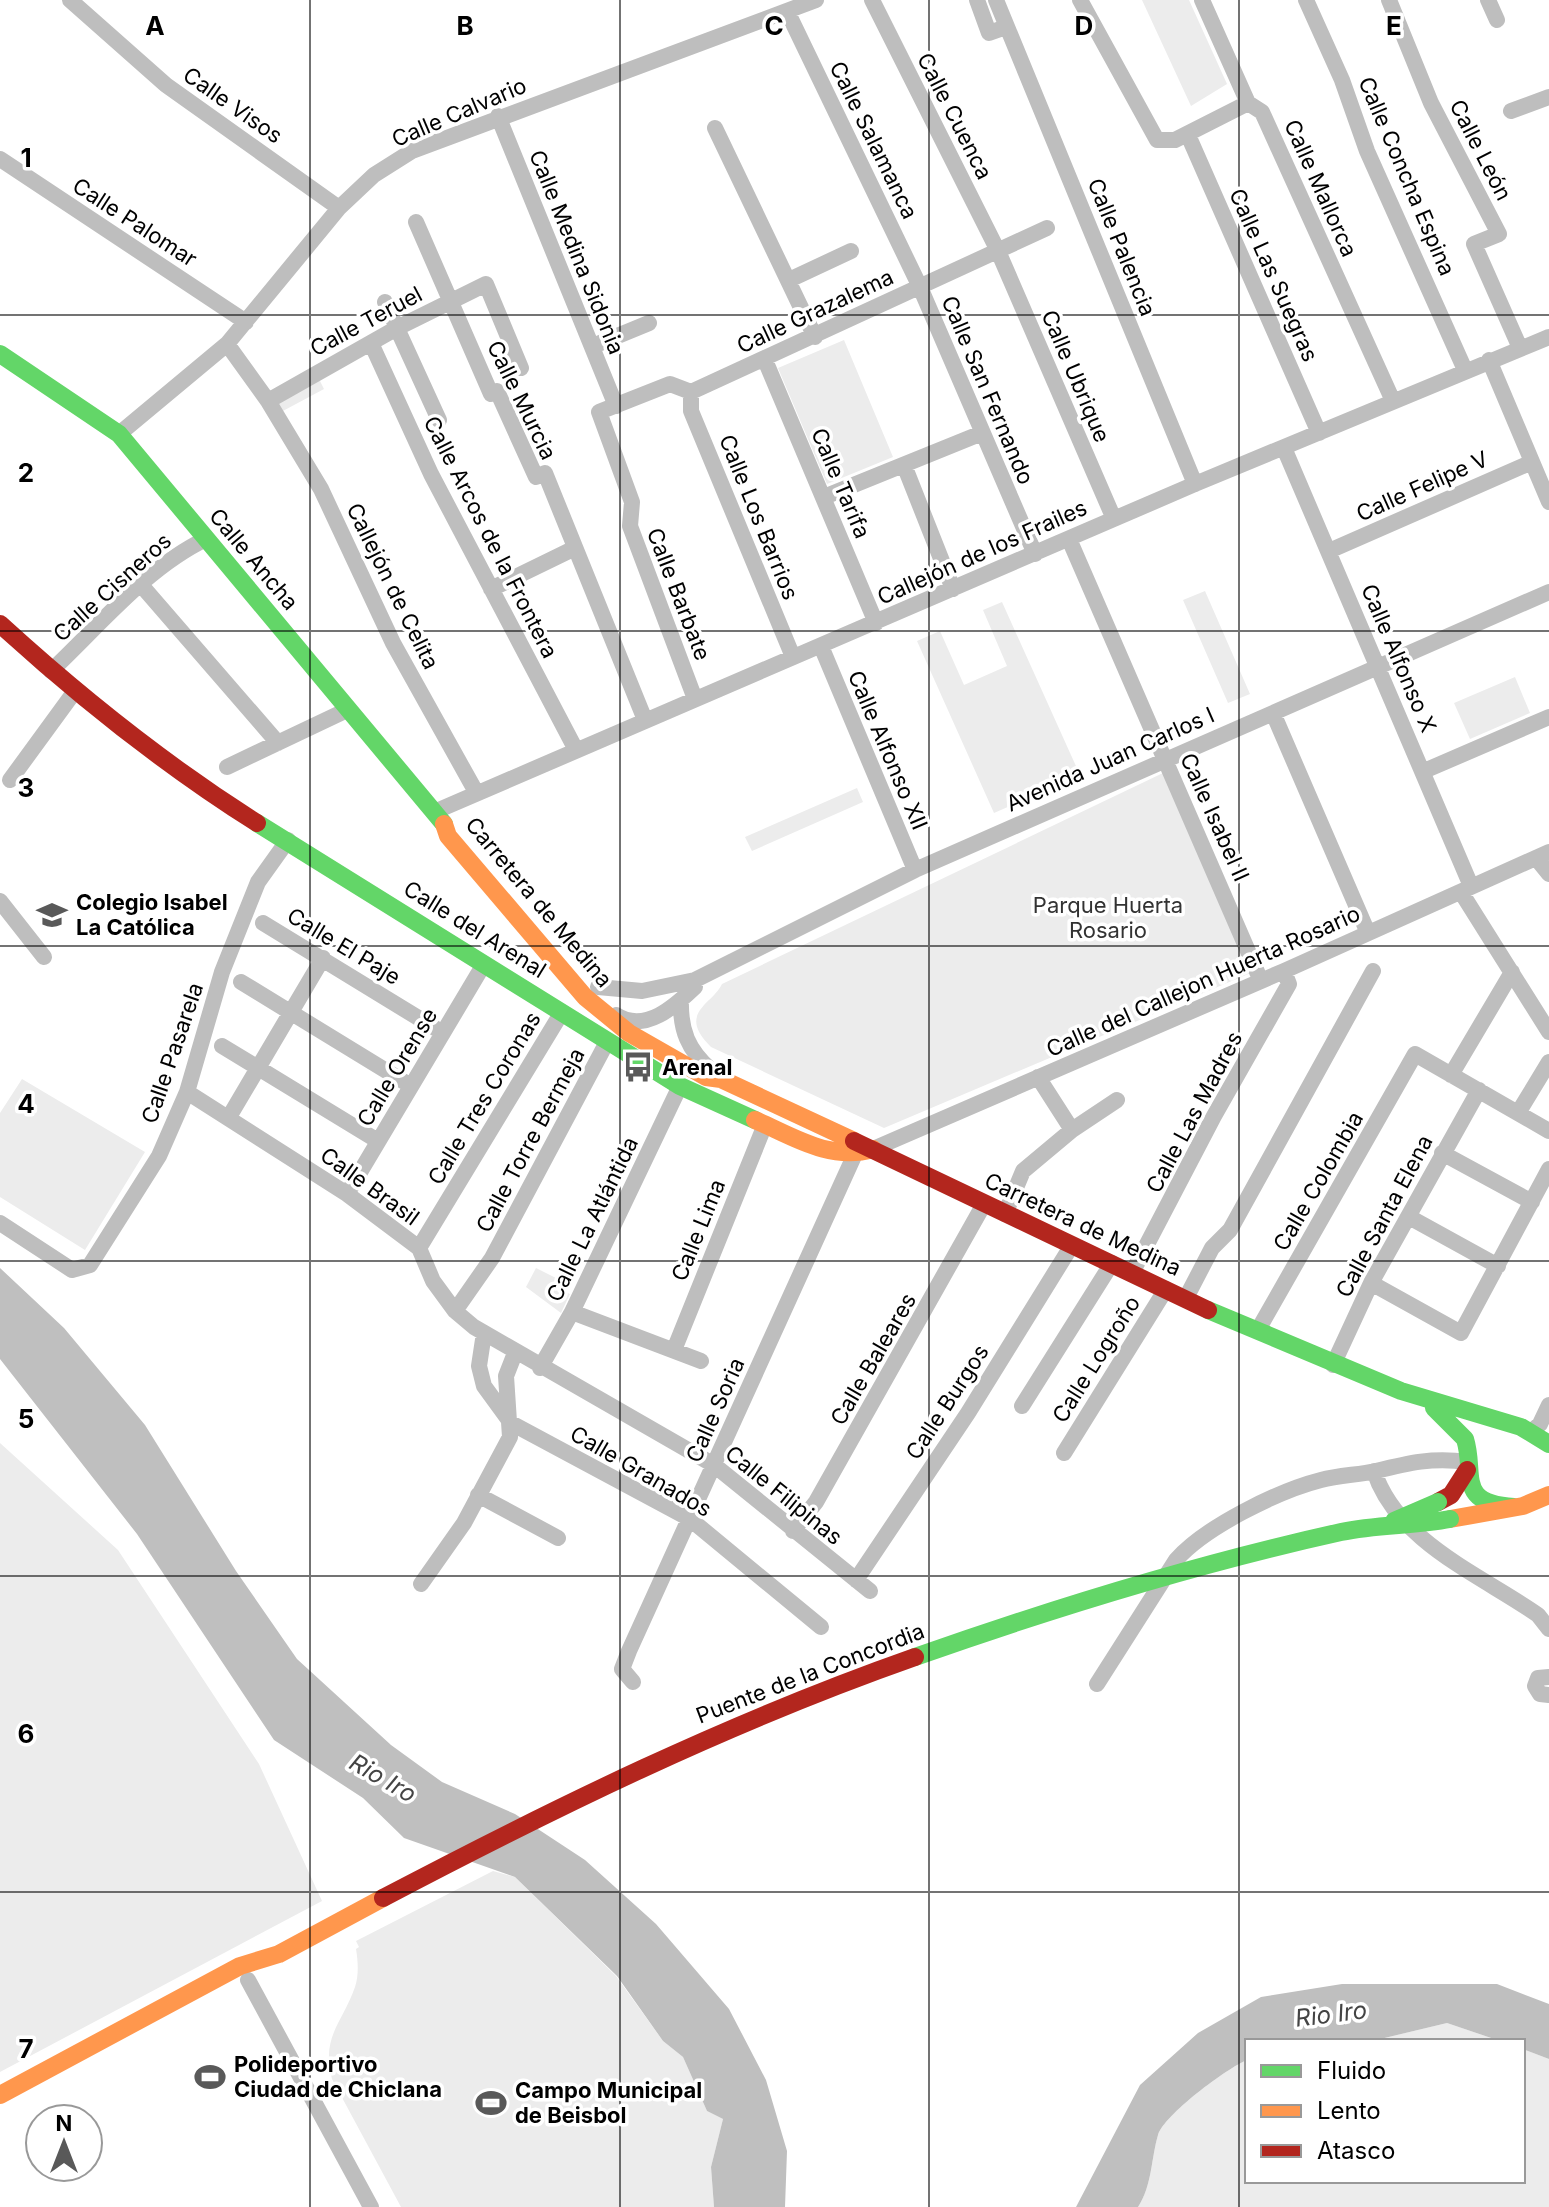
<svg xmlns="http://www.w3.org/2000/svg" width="1549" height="2207" font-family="Inter,sans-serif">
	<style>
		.green { fill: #ececec }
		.water { fill: #bfbfbf }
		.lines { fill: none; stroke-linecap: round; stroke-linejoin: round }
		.street { stroke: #bebebe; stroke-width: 16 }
		.fast { stroke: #63d668; stroke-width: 18 }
		.slow { stroke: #ff974d; stroke-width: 18 }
		.jam { stroke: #b3261e; stroke-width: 18 }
		.fast-bridge { stroke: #63d668; stroke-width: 18 }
		.jam-bridge { stroke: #b3261e; stroke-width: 18 }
		.grid { fill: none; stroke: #000; stroke-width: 2; stroke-opacity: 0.55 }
		.labels { text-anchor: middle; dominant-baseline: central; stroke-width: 7; stroke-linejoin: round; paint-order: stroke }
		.street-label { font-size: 22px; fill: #000; stroke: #fff }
		.poi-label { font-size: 22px; font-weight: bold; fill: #000; stroke: #fff; text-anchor: start }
		.park-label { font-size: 22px; fill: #333; stroke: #fff }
		.water-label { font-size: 24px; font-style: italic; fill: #444; stroke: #fff }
		.grid-label { font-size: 26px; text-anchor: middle; font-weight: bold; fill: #000; stroke: #fff; stroke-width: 7; stroke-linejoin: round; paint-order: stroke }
	</style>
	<rect width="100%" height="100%" fill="#fff"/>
	<path class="green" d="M1142,0H1189L1227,84L1191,106Z
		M844,340L893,457L827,484L778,368Z
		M318,377L324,389L281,412L275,401Z
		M1205,591L1250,694L1228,703L1183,600Z
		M1002,602L1080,775L994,813L917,641L940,631L964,685L1007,666L983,610Z
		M1515,677L1530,713L1470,739L1454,703Z
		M1163,773L1253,972L884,1128L711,1047C676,1013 713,1004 722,984Z
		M857,788L863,802L752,851L745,837Z
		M22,1079L145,1152L85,1250L0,1197V1113Z
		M536,1268L564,1282L560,1290L570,1294L561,1313L526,1287Z
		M0,1443L118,1550L259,1764L322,1901L0,2072Z
		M493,1871L515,1877L616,1976L663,2041L683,2057L707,2111L723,2119L711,2167L714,2207H401L332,2079C321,2036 342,2024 355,1987C359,1975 358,1961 356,1949L359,1947L356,1941Z
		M1447,2023L1500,2041H1372Z
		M1523,2049L1549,2059V2207H1138C1152,2186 1151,2159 1158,2135C1164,2115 1227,2068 1247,2060V2181H1523Z"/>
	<path class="water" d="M0,1268L64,1328L145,1425L236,1571L297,1659L391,1745L442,1782L515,1814L585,1860L656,1924L729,2009L766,2080L787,2151L785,2207H714L711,2167L723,2119L707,2111L683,2057L663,2041L617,1976L515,1877L404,1838L363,1798L274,1740L137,1534L0,1359Z
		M1342,1984H1497L1549,2004V2059L1523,2049V2041H1500L1447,2023L1372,2041H1247V2060C1227,2068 1164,2115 1158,2135C1151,2159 1152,2186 1138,2207H1076L1140,2085L1198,2033L1261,1997Z"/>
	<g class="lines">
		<path class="street" d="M70,0L166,85L339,208
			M872,0L998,251L1114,519
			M977,0L989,33L1006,27
			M996,0L1195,484
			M1080,0L1157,140H1175L1248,103
			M1202,0L1248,103L1262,112L1393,401
			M1306,0L1342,80L1367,151L1465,370
			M1389,0L1431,103L1499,234L1474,244L1520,348
			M1488,0L1497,20
			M788,13L920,287L1035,554
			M1511,111L1549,97
			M498,116L616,406
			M715,128L815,337
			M1188,135L1319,433
			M0,159L246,322
			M416,222L491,394L497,391L536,477L545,473L645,720
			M789,280L851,251
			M385,302L439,420
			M371,343L431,474L576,750
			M227,344L268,401L321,489L393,643L476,792
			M593,346L649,323
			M765,360L876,623
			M1489,360L1549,502
			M691,392L670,384L599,412L632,502L630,526L695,699
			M691,392L1047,228
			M691,392V411L793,657
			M268,401L397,328L486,284L521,368
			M119,434L227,344L339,208L374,175L412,151L816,0
			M1284,448L1471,886
			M904,465L953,589
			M824,497L982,433
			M1069,539L1261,981
			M1329,551L1532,462
			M142,586L278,743
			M491,589L575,548
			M821,646L915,870
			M51,671C98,627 147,567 206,539
			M1273,713L1368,933
			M227,767L347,710
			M1424,771L1549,717
			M10,780L75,691
			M434,812L1195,484L1549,337
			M1536,858L1549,874
			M1461,892L1549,1032
			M0,901L44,957
			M263,923L443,1033
			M241,982L411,1086
			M598,987L642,991L695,980L915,870L1549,592
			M681,1000C680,1030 688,1050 711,1070
			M616,1015C645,1034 675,1006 695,987V980
			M222,1046L378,1141
			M1451,1075L1512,972
			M1038,1077L1072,1130
			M187,1092L347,1194L419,1248L433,1281L455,1311L474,1327L714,1465L870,1591
			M1518,1113L1549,1062
			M229,1117L323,958
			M873,1149L1284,971L1549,852
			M1442,1153L1532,1202
			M347,1194L484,964
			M1005,1214L1023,1171L1072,1130L1117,1100
			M1409,1217L1498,1266
			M0,1223L72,1270L90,1265L159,1156L187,1092L222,972L258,882L288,840
			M419,1248L562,1012
			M1132,1273L1214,1116L1289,984L1284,971
			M1371,1283L1461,1333L1549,1169
			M1186,1298L1212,1248L1230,1230L1373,971
			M455,1311L492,1258L607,1042
			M572,1312L701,1361
			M1258,1330L1415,1054L1549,1131
			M484,1333L479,1366L484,1386L511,1423L690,1519L821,1627
			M674,1350L764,1127
			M1333,1365L1371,1283L1479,1090
			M540,1368L572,1312L680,1086
			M1022,1406L1112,1263
			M1532,1431L1540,1424L1549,1405
			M1064,1453L1166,1289
			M1374,1471C1397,1542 1481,1575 1538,1615L1549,1629
			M478,1495L558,1538
			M793,1531L816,1502L984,1204
			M856,1580L968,1413L1072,1245
			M421,1584L464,1523L510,1437L506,1376L515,1353
			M1549,1677L1538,1678L1535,1686L1540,1694L1549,1695
			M633,1682L622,1669L629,1651L855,1154
			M1097,1684L1176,1560C1205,1527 1278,1491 1321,1480C1339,1475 1358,1475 1376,1471C1408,1463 1433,1457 1467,1462
			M248,1980L371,2207"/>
		<path class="fast" d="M0,354L119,434L444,824
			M257,823L680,1086L755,1120
			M1208,1310L1401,1391L1521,1427L1549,1444
			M1434,1408L1465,1439C1476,1474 1455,1503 1514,1507"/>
		<path class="slow" d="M444,824L448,836L585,997L629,1033L706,1077L721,1079L854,1141
			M755,1120C794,1137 829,1161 873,1149
			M1450,1519L1523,1506L1549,1495
			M0,2095L240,1966L279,1954L383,1898"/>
		<path class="jam" d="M0,624C80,697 165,765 257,823
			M854,1141L1208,1310
			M1438,1502L1451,1495L1467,1470"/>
		<path class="fast-bridge" d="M1394,1521L1438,1502
			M915,1657C1054,1608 1196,1564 1341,1532C1377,1524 1414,1526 1450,1519"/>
		<path class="jam-bridge" d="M383,1898C556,1807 730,1722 915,1657"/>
	</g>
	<path class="grid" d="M310,0V2207M620,0V2207M929,0V2207M1239,0V2207M0,315H1549M0,631H1549M0,946H1549M0,1261H1549M0,1576H1549M0,1892H1549"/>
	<defs>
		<g id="school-bare" transform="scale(2.4)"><path d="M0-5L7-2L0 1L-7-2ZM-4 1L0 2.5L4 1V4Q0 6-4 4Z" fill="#595959" stroke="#fff" stroke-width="2.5" paint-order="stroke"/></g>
		<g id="bus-bare" transform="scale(2.4)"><path d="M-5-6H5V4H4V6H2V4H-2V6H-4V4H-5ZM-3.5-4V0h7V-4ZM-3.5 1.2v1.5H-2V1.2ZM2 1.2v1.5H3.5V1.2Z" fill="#595959" stroke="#fff" stroke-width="2.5" paint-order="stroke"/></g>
		<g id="stadium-bare" transform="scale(2.4)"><path d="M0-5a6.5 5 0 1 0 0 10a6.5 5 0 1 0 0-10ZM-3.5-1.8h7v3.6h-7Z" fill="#595959" stroke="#fff" stroke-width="2.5" paint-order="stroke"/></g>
	</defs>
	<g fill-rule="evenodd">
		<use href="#school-bare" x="52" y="915"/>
		<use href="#bus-bare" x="638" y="1067"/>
		<use href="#stadium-bare" x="210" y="2077"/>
		<use href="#stadium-bare" x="491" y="2103"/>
	</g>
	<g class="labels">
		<g class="street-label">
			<text transform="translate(233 105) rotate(35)">Calle Visos</text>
			<text transform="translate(459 112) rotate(-23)">Calle Calvario</text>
			<text transform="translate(955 116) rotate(63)">Calle Cuenca</text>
			<text transform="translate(874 140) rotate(64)">Calle Salamanca</text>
			<text transform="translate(1481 150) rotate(63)">Calle León</text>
			<text transform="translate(1407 176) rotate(67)">Calle Concha Espina</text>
			<text transform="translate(1321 188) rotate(66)">Calle Mallorca</text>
			<text transform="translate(135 222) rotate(33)">Calle Palomar</text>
			<text transform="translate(1122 247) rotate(68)">Calle Palencia</text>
			<text transform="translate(577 252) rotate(68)">Calle Medina Sidonia</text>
			<text transform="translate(1274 275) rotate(66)">Calle Las Suegras</text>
			<text transform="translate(815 311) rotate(-25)">Calle Grazalema</text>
			<text transform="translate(366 321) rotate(-28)">Calle Teruel</text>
			<text transform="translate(1076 376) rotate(67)">Calle Ubrique</text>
			<text transform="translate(988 390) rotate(67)">Calle San Fernando</text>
			<text transform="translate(522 400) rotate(64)">Calle Murcia</text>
			<text transform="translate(841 483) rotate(67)">Calle Tarifa</text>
			<text transform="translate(1422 486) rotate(-24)">Calle Felipe V</text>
			<text transform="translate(759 517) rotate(68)">Calle Los Barrios</text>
			<text transform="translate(491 537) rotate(63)">Calle Arcos de la Frontera</text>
			<text transform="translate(982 552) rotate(-24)">Callejón de los Frailes</text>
			<text transform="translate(254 559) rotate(50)">Calle Ancha</text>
			<text transform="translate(393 586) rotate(64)">Callejón de Celita</text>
			<text transform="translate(112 587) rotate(-42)">Calle Cisneros</text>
			<text transform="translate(679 594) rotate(69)">Calle Barbate</text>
			<text transform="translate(1399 658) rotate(67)">Calle Alfonso X</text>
			<text transform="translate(888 750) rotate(67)">Calle Alfonso XII</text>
			<text transform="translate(1110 759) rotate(-24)">Avenida Juan Carlos I</text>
			<text transform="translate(1215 817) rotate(66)">Calle Isabel II</text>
			<text transform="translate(539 902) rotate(50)">Carretera de Medina</text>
			<text transform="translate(475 929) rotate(32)">Calle del Arenal</text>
			<text transform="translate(344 946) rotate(31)">Calle El Paje</text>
			<text transform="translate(1203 981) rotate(-24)">Calle del Callejon Huerta Rosario</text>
			<text transform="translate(172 1053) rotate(-71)">Calle Pasarela</text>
			<text transform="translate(397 1067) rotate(-59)">Calle Orense</text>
			<text transform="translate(484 1098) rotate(-59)">Calle Tres Coronas</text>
			<text transform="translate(1194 1112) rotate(-62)">Calle Las Madres</text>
			<text transform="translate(530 1140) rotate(-62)">Calle Torre Bermeja</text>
			<text transform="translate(1318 1181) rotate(-60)">Calle Colombia</text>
			<text transform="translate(370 1186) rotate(36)">Calle Brasil</text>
			<text transform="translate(1384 1216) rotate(-62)">Calle Santa Elena</text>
			<text transform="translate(592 1219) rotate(-64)">Calle La Atlántida</text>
			<text transform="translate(1083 1224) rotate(25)">Carretera de Medina</text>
			<text transform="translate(698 1230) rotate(-68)">Calle Lima</text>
			<text transform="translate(873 1359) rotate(-60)">Calle Baleares</text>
			<text transform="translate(1096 1359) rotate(-58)">Calle Logroño</text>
			<text transform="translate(947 1402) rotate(-57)">Calle Burgos</text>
			<text transform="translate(715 1410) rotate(-66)">Calle Soria</text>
			<text transform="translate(641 1471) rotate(30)">Calle Granados</text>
			<text transform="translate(784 1495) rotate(39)">Calle Filipinas</text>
			<text transform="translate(810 1673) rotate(-21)">Puente de la Concordia</text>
		</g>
		<g class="poi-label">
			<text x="76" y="902">Colegio Isabel<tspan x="76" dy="25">La Católica</tspan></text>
			<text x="662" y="1067">Arenal</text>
			<text x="234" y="2064">Polideportivo<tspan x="234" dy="25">Ciudad de Chiclana</tspan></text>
			<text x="515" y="2090">Campo Municipal<tspan x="515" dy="25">de Beisbol</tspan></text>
		</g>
		<g class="park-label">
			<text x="1108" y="905">Parque Huerta<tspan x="1108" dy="25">Rosario</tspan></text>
		</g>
		<g class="water-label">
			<text transform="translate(383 1778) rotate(30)">Rio Iro</text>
			<text transform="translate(1331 2014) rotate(-7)">Rio Iro</text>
		</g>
	</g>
	<g class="grid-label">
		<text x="155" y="35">A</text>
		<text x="465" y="35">B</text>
		<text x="774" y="35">C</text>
		<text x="1084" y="35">D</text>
		<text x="1394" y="35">E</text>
		<text x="26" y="167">1</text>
		<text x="26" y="482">2</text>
		<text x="26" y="797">3</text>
		<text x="26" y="1113">4</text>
		<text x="26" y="1428">5</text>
		<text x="26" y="1743">6</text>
		<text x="26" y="2058">7</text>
	</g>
	<rect x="1245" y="2039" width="280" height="144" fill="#ffffff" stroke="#999999" stroke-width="2"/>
	<rect x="1261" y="2065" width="40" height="12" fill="#63d668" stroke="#999999" stroke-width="2"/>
	<text x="1317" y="2079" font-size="24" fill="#000000">Fluido</text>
	<rect x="1261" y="2105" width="40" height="12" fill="#ff974d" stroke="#999999" stroke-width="2"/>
	<text x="1317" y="2119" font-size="24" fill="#000000">Lento</text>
	<rect x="1261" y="2145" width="40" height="12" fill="#b3261e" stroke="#999999" stroke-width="2"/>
	<text x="1317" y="2159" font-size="24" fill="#000000">Atasco</text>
	<g transform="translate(64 2143)"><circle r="38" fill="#ffffff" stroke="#999999" stroke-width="2"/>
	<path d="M0-6L14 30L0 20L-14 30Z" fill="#595959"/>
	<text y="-12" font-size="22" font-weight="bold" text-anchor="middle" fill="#000000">N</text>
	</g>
</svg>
